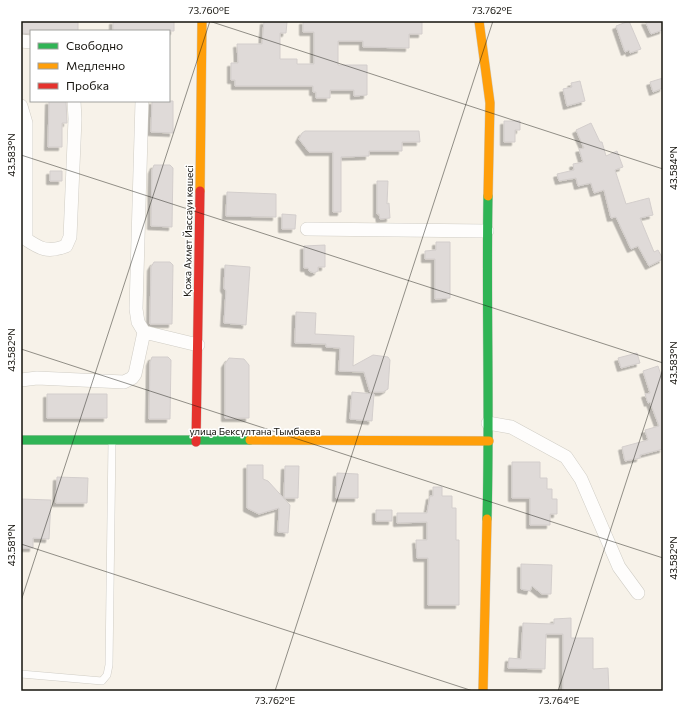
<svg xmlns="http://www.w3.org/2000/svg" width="684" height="712" font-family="Commissioner,sans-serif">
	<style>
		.building { fill: #dfdad8; stroke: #d3cecc; filter: url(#shadow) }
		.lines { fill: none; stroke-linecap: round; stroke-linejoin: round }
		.lane-casing { stroke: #d0cdc5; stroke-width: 8 }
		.street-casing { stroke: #d0cdc5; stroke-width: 14 }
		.fast-casing { stroke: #d0cdc5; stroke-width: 10 }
		.slow-casing { stroke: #d0cdc5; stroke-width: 10 }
		.jam-casing { stroke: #d0cdc5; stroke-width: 10 }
		.lane { stroke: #fefdfc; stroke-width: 7 }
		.street { stroke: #fefdfc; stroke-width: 13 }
		.fast { stroke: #30b455; stroke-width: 9 }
		.slow { stroke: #ff9f0a; stroke-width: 9 }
		.jam { stroke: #e5322d; stroke-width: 9 }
		.ticks { fill: none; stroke: #15130d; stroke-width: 1; stroke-opacity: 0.45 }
		.labels { text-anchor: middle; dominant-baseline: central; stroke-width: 3; stroke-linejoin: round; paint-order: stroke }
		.street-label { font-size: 10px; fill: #15130d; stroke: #fff }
		.neatline { fill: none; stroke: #15130d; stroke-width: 1.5 }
		.ticks-label { font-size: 10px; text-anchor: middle; fill: #15130d }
	</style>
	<defs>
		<filter id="shadow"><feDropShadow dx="-3.5" dy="3.5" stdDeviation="0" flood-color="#0004"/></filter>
	</defs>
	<rect width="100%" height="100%" fill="#f7f2e9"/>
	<path class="building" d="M21,21H78V31H31V34L21,33Z
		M113,21H174V31H113Z
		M264,21L287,22L286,33H280V59H297V64H314V32H303V21H422V34H409V48L363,47V41H338V65H367V95L354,96V90H330V98H316V92H313V86H235V80H231V63H238L237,44H262Z
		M629,21L641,49L630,53L629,50L625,52L616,26Z
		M645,21H663V30L651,34Z
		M663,78V88L653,92L650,82Z
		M580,81L585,101L567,106L563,89L572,87L571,83Z
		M49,101H66L67,123H62V147H48Z
		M152,101H173V133L151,132Z
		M504,121H520V130H515V142H504Z
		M591,123L600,142H602L606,156L617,151L623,167L615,170L626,204L649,198L653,215L640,218L654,252L658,250L663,259L649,266L638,246L631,249L616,217L611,218L604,190L594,193L591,183L578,186L576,178L559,181L557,174L574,170L573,164L583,162L579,149L584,148L576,130Z
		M305,131H419L420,142H402V151H369V156L341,157V212H333V152H309L299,139L302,133Z
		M154,165H170L173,168L172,227L151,226L152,170Z
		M50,171H62V181H50Z
		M377,181H388L387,204L389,203L390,218L380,219L379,214H377Z
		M227,192L276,194V217L226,216Z
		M282,214L296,215L295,229H282Z
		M436,242H450V298L435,299V259H425V251L436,250Z
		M325,245V267H318V271L314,273L309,271L308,268H304V246Z
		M154,262H170L173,265L172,324H150L151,267Z
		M225,265L250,267L246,325L224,323L226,291L224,288Z
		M296,312L316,313L315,334L354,336L353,366L373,355L388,357L390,360L388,389L383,392H370L364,372L339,371L340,348L326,347V344L295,343Z
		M637,353L640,363L621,368L618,358Z
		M152,357H168L171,360L170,419H149L150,362Z
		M229,358L244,359L249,365V418H225V364Z
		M658,366L663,381V449L640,455V458L625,461L622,447L648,440L645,430L659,426L650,402L648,403L645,394L650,393L643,371Z
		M352,392L374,394L372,421L350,419Z
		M47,394H107V418H47Z
		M512,462H540V478H547V489H552V499H557V514H550V525H530V498H512Z
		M247,465H263V479L268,481L290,505L288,533L278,532L279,508L259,514L247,508Z
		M285,466H299L298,498H284Z
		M337,473L358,474V498H336Z
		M57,477L88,478L87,503H56Z
		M433,487H442V496H452V508H456V540H459V605H428V558H417L416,540H427V522L397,523V513H427L430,496H433Z
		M21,499L51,500L49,539L33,538V548H21Z
		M376,510H392V521H376Z
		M521,564L552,565L551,594H542L532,586L530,591L521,589Z
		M571,618V638H593V669L608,668L609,691H563V634H546L545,669L508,668L509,658L521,659L523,623L554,624V619Z"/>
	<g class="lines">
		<g class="lane-casing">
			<path id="lane" d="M21,674L102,681L107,675L109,665L112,441"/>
		</g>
		<g class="street-casing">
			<path id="street" d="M21,41L31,42
				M142,101L136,309L138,322L144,332
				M21,106L26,123V239
				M307,229L487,231
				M21,236C38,247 45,254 66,246L70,237L75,119L74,101
				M21,380L37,378L124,382L132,378L135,374L144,332L198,345
				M488,423L511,427L566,457L581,479L619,567L638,593"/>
		</g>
		<g class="fast-casing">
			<path id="fast" d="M21,440H250
				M487,519C490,411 486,304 488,196"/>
		</g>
		<g class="slow-casing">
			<path id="slow" d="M479,21L490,103L488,196
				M200,191L202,21
				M250,440L489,441
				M483,691L487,519"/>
		</g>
		<g class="jam-casing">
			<path id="jam" d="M196,442L200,191"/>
		</g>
		<use href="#lane" class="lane"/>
		<use href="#street" class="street"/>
		<use href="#fast" class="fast"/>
		<use href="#slow" class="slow"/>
		<use href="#jam" class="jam"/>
	</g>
	<path class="ticks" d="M209,21L663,169M21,155L663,363M21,349L663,558M21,544L473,691M21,601L210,21M275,691L493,21M558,691L663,369"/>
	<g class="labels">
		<g class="street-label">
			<text transform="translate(188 231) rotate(-89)">Қожа Ахмет Йассауи көшесі</text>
			<text x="255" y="431">улица Бексултана Тымбаева</text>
		</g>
	</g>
	<rect width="684" height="712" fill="none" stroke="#ffffff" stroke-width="44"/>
	<rect x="30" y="30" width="140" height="72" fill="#ffffff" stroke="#a1a19e"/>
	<rect x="38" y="43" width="20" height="6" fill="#30b455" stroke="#a1a19e"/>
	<text x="66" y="50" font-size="12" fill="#15130d">Свободно</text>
	<rect x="38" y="63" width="20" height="6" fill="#ff9f0a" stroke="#a1a19e"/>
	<text x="66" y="70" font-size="12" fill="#15130d">Медленно</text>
	<rect x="38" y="83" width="20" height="6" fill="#e5322d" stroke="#a1a19e"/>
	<text x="66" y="90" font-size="12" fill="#15130d">Пробка</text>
	<rect x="22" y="22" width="640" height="668" class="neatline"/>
	<g class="ticks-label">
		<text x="209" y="14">73.760°E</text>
		<text x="492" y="14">73.762°E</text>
		<text transform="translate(11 155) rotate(-90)" y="4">43.583°N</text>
		<text transform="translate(673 168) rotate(-90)" y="4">43.584°N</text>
		<text transform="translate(11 350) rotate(-90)" y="4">43.582°N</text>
		<text transform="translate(673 363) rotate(-90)" y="4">43.583°N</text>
		<text transform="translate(11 545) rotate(-90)" y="4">43.581°N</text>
		<text transform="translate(673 558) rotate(-90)" y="4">43.582°N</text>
		<text x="275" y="704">73.762°E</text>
		<text x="559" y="704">73.764°E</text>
	</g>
</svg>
